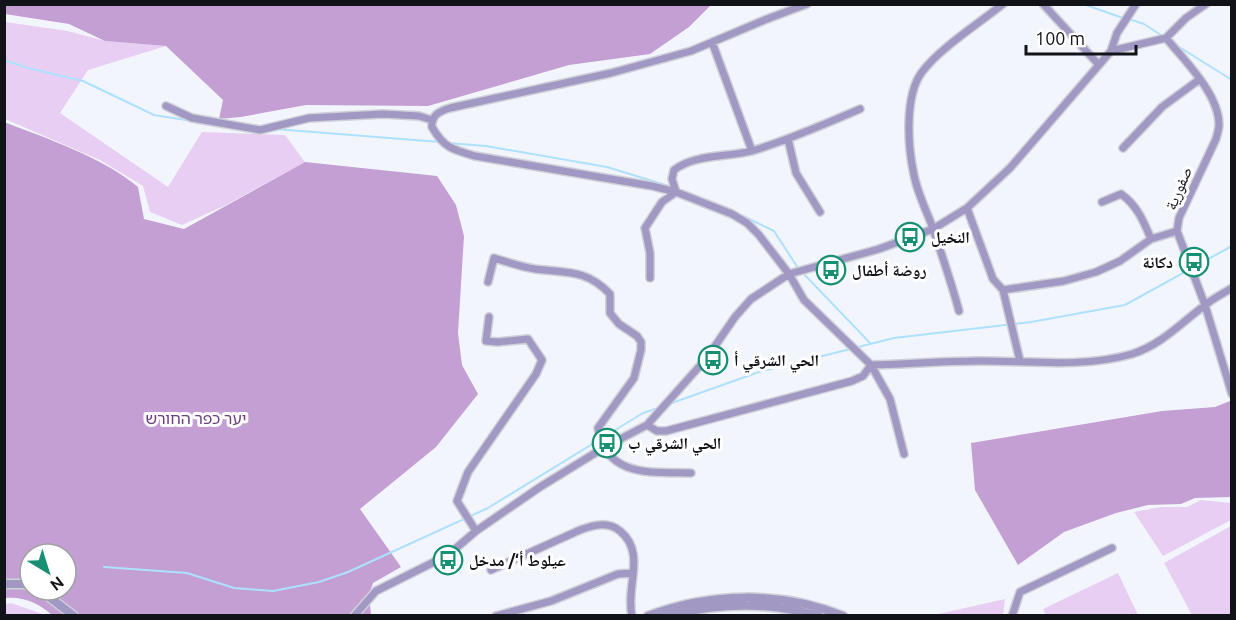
<svg xmlns="http://www.w3.org/2000/svg" width="1236" height="620" font-family="Ubuntu,'Noto Naskh Arabic','Noto Sans Hebrew',sans-serif">
	<style>
		.green { fill: #e7cef2 }
		.forest { fill: #c39fd3; fill-rule: evenodd }
		.lines { fill: none; stroke-linecap: round; stroke-linejoin: round }
		.stream { stroke: #aee1fe; stroke-width: 2 }
		.minor-casing { stroke: #cfd1d8; stroke-width: 10 }
		.tertiary-casing { stroke: #cfd1d8; stroke-width: 11 }
		.minor { stroke: #a298c4; stroke-width: 7 }
		.tertiary { stroke: #a298c4; stroke-width: 8 }
		.labels { text-anchor: middle; dominant-baseline: central; stroke-width: 6; stroke-linejoin: round; paint-order: stroke }
		.street-label { font-size: 16px; fill: #121318; stroke: #fff }
		.poi-label { font-size: 16px; font-weight: bold; fill: #121318; stroke: #fff; text-anchor: start }
		.park-label { font-size: 16px; fill: #6d3f7f; stroke: #fff }
	</style>
	<rect width="100%" height="100%" fill="#f3f5fd"/>
	<path class="green" d="M5,22L68,31L105,41L166,46L88,70L60,113L168,187L202,132L285,135L305,162L226,205L182,225L150,212L143,186L100,160L5,119Z
		M1201,500L1231,503V520L1163,556L1134,512L1161,507H1187Z
		M1231,526V615H1192L1164,563Z
		M1118,573L1138,615H1046L1043,609Z
		M1005,599L1003,615H934Z
		M11,603L40,613L43,615H5V604Z"/>
	<path class="forest" d="M5,4H711V5L689,27L650,54L569,65L428,106L306,105L241,117L219,119L223,100L166,46L105,41L69,24L5,14Z
		M4,122C48,139 102,157 138,187L144,219L184,229L305,162L437,176L456,205L464,236L458,333L462,365L478,394L436,447L360,509L401,567L373,583L369,595L371,615H52C39,603 23,596 5,598ZM30,554H66V590H30Z
		M1230,401L1231,497L1195,498L1181,504L1148,505L1116,513L1064,532L1018,565L975,490L971,443L1162,411L1215,407Z"/>
	<g class="lines">
		<path class="stream" d="M1083,4L1123,18
			M1129,19L1144,24L1164,37
			M1176,45L1232,80
			M4,60L28,68L83,81L154,115L192,121
			M275,129L440,142
			M448,143L486,146L607,167L672,187
			M677,189L716,204
			M741,215L774,231L798,268
			M802,272L871,344
			M669,404L759,372L894,338L1031,322L1125,305L1232,246
			M104,567L187,573L234,588L273,591L319,582L348,572L488,508L643,413L658,408"/>
		<g class="minor-casing">
			<path id="minor" d="M807,4L767,19L691,51L611,73L450,108C440,111 431,115 432,127C444,148 453,150 475,156L652,186L676,192L732,214L747,223L759,235L789,274L804,300L871,365L890,399L904,454
				M1043,4L1099,65
				M1166,38C1185,61 1219,94 1219,125C1219,129 1217,135 1216,139L1179,218L1177,231L1205,305L1232,394
				M712,42L752,151
				M1111,51L1166,38L1186,18L1206,4
				M166,106L192,118L260,130L309,118L383,114L419,116L432,120
				M788,139L796,173L820,212
				M1123,148L1162,107L1200,79
				M1102,202L1121,194C1137,205 1144,222 1151,239
				M967,208L993,279L1003,290L1064,281L1096,272L1120,261L1151,239L1177,231
				M650,278V253L645,228L662,202L676,192L672,179L674,170C697,153 729,158 755,150C791,139 825,124 860,109
				M488,282L494,258C507,262 522,267 535,269C567,273 586,269 610,294V313L619,324L637,336L641,342V350L634,378L598,428C606,478 652,472 691,473
				M1003,290L1020,361
				M959,311C951,281 941,252 931,223C925,208 917,191 914,175C908,148 904,96 922,72C940,48 978,24 1003,4
				M647,425L657,431H666L852,381L863,376L871,365C907,364 944,361 981,361C1030,361 1084,368 1132,354C1161,345 1181,323 1204,306C1212,299 1222,294 1232,288
				M476,531L457,501L468,472L536,374L542,360L528,339L498,342L486,341L489,317
				M491,570L580,530C593,525 608,521 620,531C647,553 625,587 632,616
				M354,616L376,591L448,555L476,531L540,487L605,447L647,425L706,359L735,317L751,299L789,274L879,249L933,229L967,208L1010,168L1111,51L1117,33L1136,4
				M496,616L551,601L618,574L633,573
				M1012,616L1020,592L1112,548"/>
		</g>
		<g class="tertiary-casing">
			<path id="tertiary" d="M4,584H24L30,586
				M40,590L74,616
				M648,616C710,592 781,591 843,616
				M669,616C719,602 770,602 819,616"/>
		</g>
		<use href="#minor" class="minor"/>
		<use href="#tertiary" class="tertiary"/>
	</g>
	<defs>
		<g id="bus-ring" transform="scale(1.5)"><circle r="9.5" fill="#fff" stroke="#178f72" stroke-width="1.5"/><path d="M-5-6H5V4H4V6H2V4H-2V6H-4V4H-5ZM-3.5-4V0h7V-4ZM-3.5 1.2v1.5H-2V1.2ZM2 1.2v1.5H3.5V1.2Z" fill="#178f72"/></g>
	</defs>
	<g fill-rule="evenodd">
		<use href="#bus-ring" x="910" y="237"/>
		<use href="#bus-ring" x="1194" y="262"/>
		<use href="#bus-ring" x="831" y="270"/>
		<use href="#bus-ring" x="713" y="360"/>
		<use href="#bus-ring" x="607" y="443"/>
		<use href="#bus-ring" x="448" y="560"/>
	</g>
	<g class="labels">
		<g class="street-label">
			<text transform="translate(1178 188) rotate(-67)">صفورية</text>
		</g>
		<g class="poi-label">
			<text x="931" y="237">النخيل</text>
			<text x="1173" y="262" text-anchor="end">دكانة</text>
			<text x="852" y="270">روضة أطفال</text>
			<text x="734" y="360">الحي الشرقي أ</text>
			<text x="628" y="443">الحي الشرقي ب</text>
			<text x="469" y="560">عيلوط أ‘/ مدخل</text>
		</g>
		<g class="park-label">
			<text x="196" y="418">יער כפר החורש</text>
		</g>
	</g>
	<rect width="1236" height="620" fill="none" stroke="#121318" stroke-width="12"/>
	<g transform="translate(48 572) rotate(142)"><circle r="28" fill="#ffffff" stroke="#a0a1a3" stroke-width="1.5"/>
	<path d="M0-4.5L10 22L0 15L-10 22Z" fill="#178f72"/>
	<text y="-9" font-size="16" font-weight="bold" text-anchor="middle" fill="#121318">N</text>
	</g>
	<path d="M1026 45v9h110v-9" fill="none" stroke="#121318" stroke-width="3"/>
	<text x="1035" y="45" font-size="18" fill="#121318" stroke="#ffffff" stroke-width="4.5" paint-order="stroke">100 m</text>
</svg>
